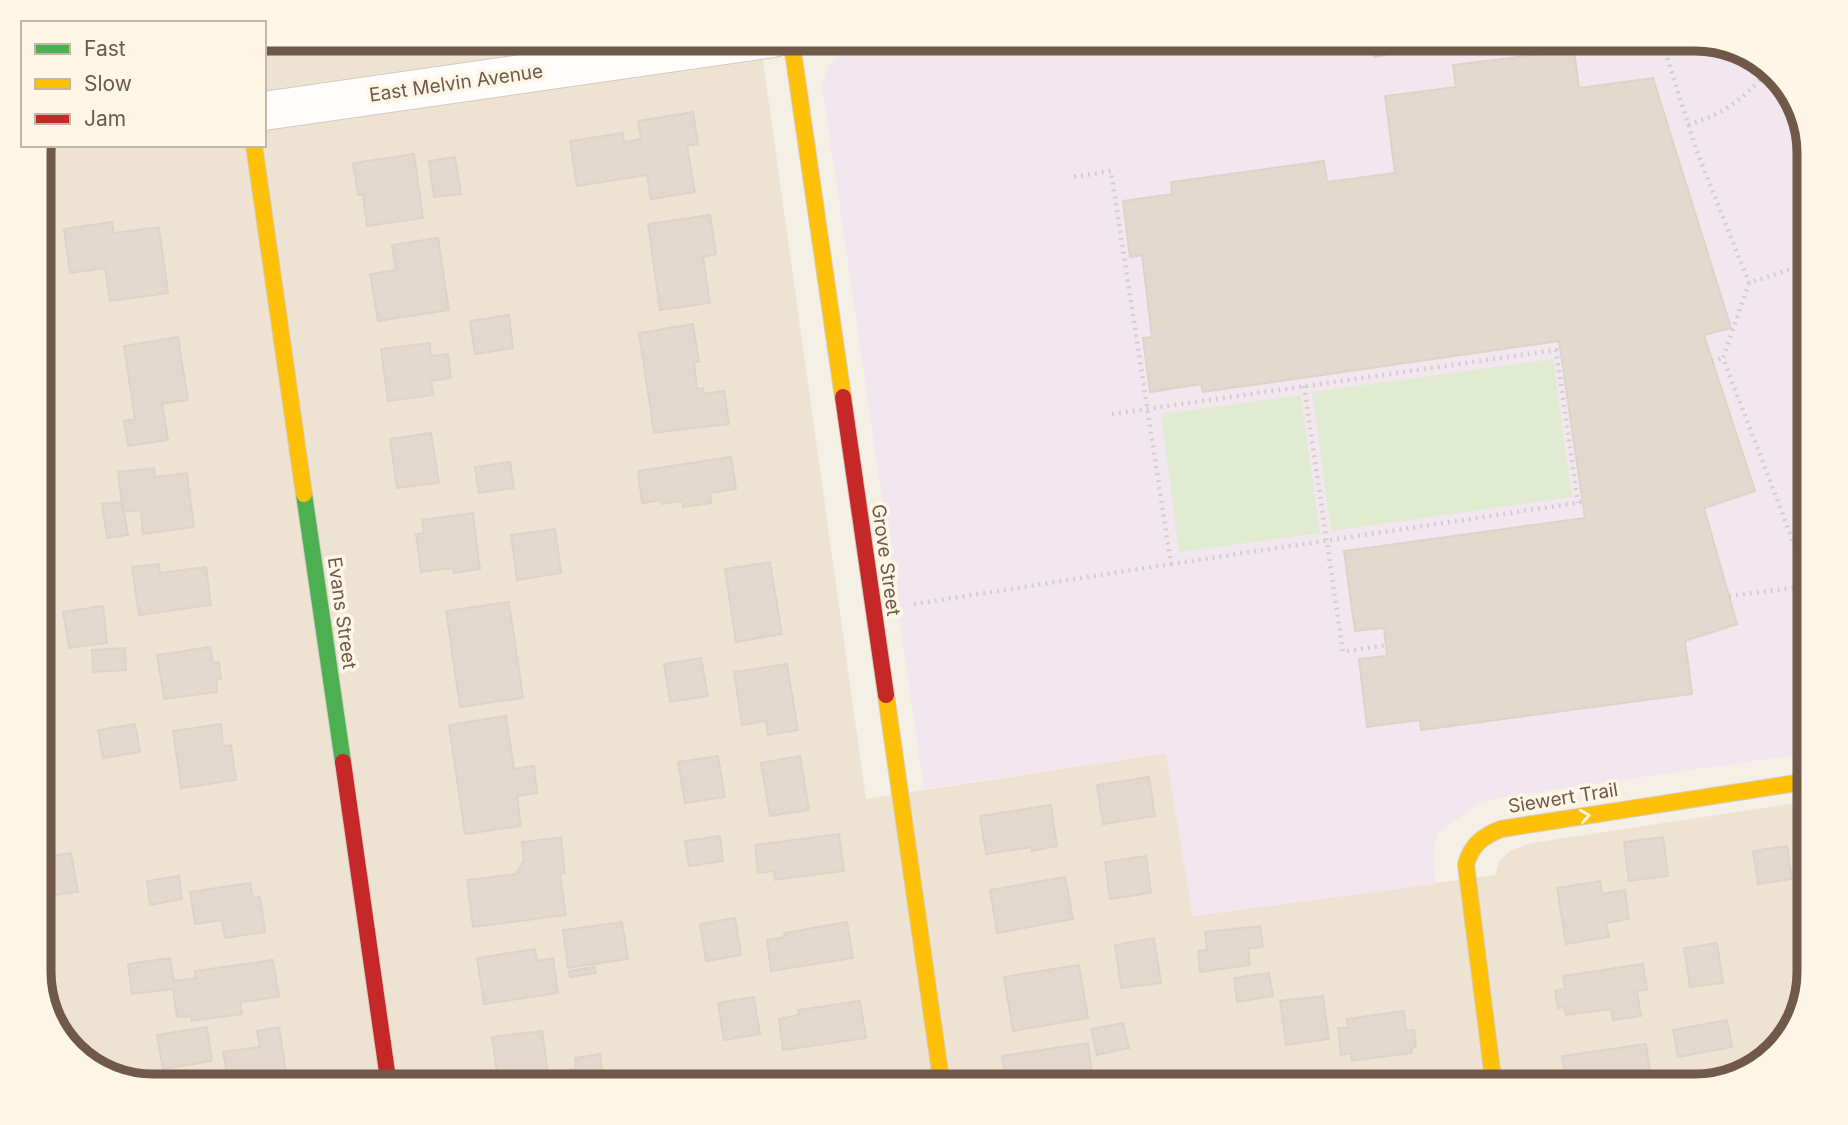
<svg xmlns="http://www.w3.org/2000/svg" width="1848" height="1125" font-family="Inter,sans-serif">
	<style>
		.residential { fill: #eee3d3 }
		.education { fill: #f2e6ef }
		.green { fill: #e0ebd1 }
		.building { fill: #e1d8ce; stroke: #ddd3c9; stroke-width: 2 }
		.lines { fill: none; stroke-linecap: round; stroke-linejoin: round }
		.street-casing { stroke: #d3cbc2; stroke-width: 40 }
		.fast-casing { stroke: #d5ccc3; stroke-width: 18 }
		.slow-casing { stroke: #d5ccc3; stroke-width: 18 }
		.jam-casing { stroke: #d5ccc3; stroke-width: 18 }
		.path { stroke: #d6cfc9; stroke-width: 4.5; stroke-dasharray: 2 5; stroke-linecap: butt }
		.street { stroke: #fefdfb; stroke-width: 38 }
		.fast { stroke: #4caf50; stroke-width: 16 }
		.slow { stroke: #ffc107; stroke-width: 16 }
		.jam { stroke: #c62828; stroke-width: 16 }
		.oneway { stroke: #fef6e6 }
		.labels { text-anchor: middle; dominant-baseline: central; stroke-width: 7; stroke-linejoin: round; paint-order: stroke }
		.street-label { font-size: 19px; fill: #705949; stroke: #fef6e6 }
		.rim { fill: none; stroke: #705949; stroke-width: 9 }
	</style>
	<rect width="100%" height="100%" fill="#f5f0e6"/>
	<path class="residential" d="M264,39H760L866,799L1166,753L1193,916L1495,875L1500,860L1511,850L1531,843L1809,801V972L1794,1030L1752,1071L1695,1086H153L95,1071L54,1030L39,979V146L264,145Z"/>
	<path class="education" d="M991,38H1695L1753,54L1794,95L1809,146V753L1496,798L1475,806L1438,833L1433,853L1436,884L1193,916L1166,753L924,789L822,84L830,63L844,53L864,50L878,55Z"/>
	<path class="green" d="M1553,359L1572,497L1331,531L1312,392Z
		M1301,395L1320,533L1179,552L1161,414Z"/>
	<path class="building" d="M1371,38H1394L1396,53L1374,57Z
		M1574,50L1579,88L1653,78L1731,328L1704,335L1755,491L1704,508L1737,624L1685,641L1692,694L1421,730L1420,720L1367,727L1359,659L1387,656L1384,628L1355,631L1344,551L1585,518L1559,341L1203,392L1201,384L1150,392L1143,338L1152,337L1142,255L1130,257L1123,201L1172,194L1171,182L1324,161L1327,182L1395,173L1385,96L1456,87L1453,65Z
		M693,112L698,144L687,146L695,192L651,199L647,175L577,186L570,141L623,133L624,142L641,139L638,121Z
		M414,154L423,218L367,226L363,195H358L353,163Z
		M455,157L461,194L434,197L429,161Z
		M710,215L716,254L703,257L710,303L660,310L648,224Z
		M112,222L114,233L159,227L168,293L110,301L105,268L70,273L64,229Z
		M438,238L449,310L378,321L370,274L396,270L392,245Z
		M509,315L513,348L475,354L470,321Z
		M693,324L699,362H694L697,389L703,388L704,394L724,391L729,424L654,433L639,333Z
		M178,337L188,400L162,404L168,440L128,446L124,421L135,419L124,346Z
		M430,343L431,356L448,354L451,378L431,381L433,395L388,401L381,349Z
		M431,433L439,483L397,488L390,439Z
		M731,457L736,489L710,493L711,503L683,507L682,501L662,504L661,500L642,503L638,471Z
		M510,462L514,488L479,493L475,467Z
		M154,468L155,477L187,473L194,527L143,534L141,510L123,512L118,472Z
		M122,502L128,535L107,538L102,504Z
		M473,513L480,569L454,573L453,568L421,572L416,534L424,533L422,520Z
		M555,529L561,573L517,580L511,535Z
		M770,562L782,634L736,642L725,569Z
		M159,564L160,573L206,567L211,605L139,615L132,567Z
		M509,602L523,698L460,707L446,611Z
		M103,606L107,643L69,648L63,612Z
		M210,647L213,663L219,662L221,679H216L217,692L164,699L157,655Z
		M125,648L126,670L93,672L92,650Z
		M701,658L708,696L670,702L664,664Z
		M787,664L798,730L768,735L766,721L742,725L734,672Z
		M506,716L514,769L534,766L537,793L517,796L521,826L465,834L449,725Z
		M135,724L140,752L103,758L98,730Z
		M221,724L223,746L231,745L236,780L181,788L173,731Z
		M718,756L725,797L685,803L678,762Z
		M800,756L809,810L770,816L761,763Z
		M1149,777L1155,816L1103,824L1097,785Z
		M1051,805L1057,846L1032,851V847L986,854L980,816Z
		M839,834L844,871L775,880L774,871L758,873L755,845Z
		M720,836L723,861L689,866L685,841Z
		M561,837L565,873L560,874L566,915L473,927L467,880L516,874L524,860L522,842Z
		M1663,837L1668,876L1629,881L1624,842Z
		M1787,846L1792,879L1758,884L1753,851Z
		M71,853L78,892L39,897V858Z
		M1146,856L1151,893L1110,899L1105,862Z
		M179,876L182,899L150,905L147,881Z
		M1065,877L1073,919L997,933L990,890Z
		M1600,881L1602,894L1625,890L1629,919L1606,923L1609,937L1566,944L1557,888Z
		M250,883L253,898L260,897L265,932L225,938L222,920L195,924L190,892Z
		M735,918L741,955L706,961L700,924Z
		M622,922L628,959L568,968L563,930Z
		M847,922L853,958L771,971L767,940L785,937L784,933Z
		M1260,926L1263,947L1248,949L1250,965L1200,972L1198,951L1207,950L1205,932Z
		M1154,938L1161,983L1121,988L1115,945Z
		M1717,943L1723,983L1690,987L1684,948Z
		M535,949L537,961L553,958L558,993L484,1004L477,958Z
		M170,958L174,981L196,978L195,971L273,960L279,997L240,1002L242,1014L192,1021L191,1016L177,1017L173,989L132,994L128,964Z
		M1643,964L1647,990L1637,991L1641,1016L1613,1020L1611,1009L1566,1015L1564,1007L1558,1008L1555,991L1565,989L1563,976Z
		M1079,965L1088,1018L1013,1031L1004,977Z
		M595,967L596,973L570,977L569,971Z
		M1269,973L1273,996L1237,1002L1234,978Z
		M1323,996L1329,1039L1286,1045L1280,1001Z
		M754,997L760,1034L724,1040L718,1003Z
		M860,1001L866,1038L783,1050L779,1019L799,1015L798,1010Z
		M1404,1011L1406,1031L1414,1030L1416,1047L1411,1048L1412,1053L1352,1061L1351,1053L1341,1055L1338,1028H1348L1347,1019Z
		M1727,1020L1732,1047L1678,1057L1673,1030Z
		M1123,1023L1129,1048L1097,1055L1091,1029Z
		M207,1027L212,1061L163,1069L157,1035Z
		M279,1027L287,1078L229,1086L223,1052L260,1047L257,1031Z
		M542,1031L549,1081L499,1086L492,1037Z
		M1088,1043L1094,1086H1006L1002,1056Z
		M1646,1044L1652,1085L1566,1086L1562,1056Z
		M600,1054L604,1086H569L567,1070L576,1069L575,1058Z
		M752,1074L754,1086H721L720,1079Z
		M861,1074L863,1086H805H809L808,1082Z"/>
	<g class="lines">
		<g class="street-casing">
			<path id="street" d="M264,111L773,38"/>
		</g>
		<g class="fast-casing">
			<path id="fast" d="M304,494L343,762"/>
		</g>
		<g class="slow-casing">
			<path id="slow" d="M791,38L843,397
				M254,145L304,494
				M886,695L942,1086
				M1494,1086L1466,865C1471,845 1483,836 1501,829L1809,781"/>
		</g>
		<g class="jam-casing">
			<path id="jam" d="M843,397L886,695
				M343,762L389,1086"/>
		</g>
		<path class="path" d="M1661,38L1696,149L1749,283
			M1688,125C1730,111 1739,101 1769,71
			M1809,263L1749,283L1723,358L1809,583
			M1712,362L1723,358
			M1304,386L1343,652L1386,645
			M1112,414L1556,350L1578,503
			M1171,564L1583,502
			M1729,596L1809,586
			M914,604L1171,564L1111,171L1073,177"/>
		<use href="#street" class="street"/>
		<use href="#fast" class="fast"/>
		<use href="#slow" class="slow"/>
		<use href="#jam" class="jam"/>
	</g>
	<defs><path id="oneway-chevron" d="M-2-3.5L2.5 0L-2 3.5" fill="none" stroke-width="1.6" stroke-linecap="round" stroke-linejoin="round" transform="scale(1.75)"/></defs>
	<use class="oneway" href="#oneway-chevron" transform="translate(1585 816) rotate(-9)"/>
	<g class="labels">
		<g class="street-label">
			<text transform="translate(456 83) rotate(-8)">East Melvin Avenue</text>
			<text transform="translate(886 560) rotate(82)">Grove Street</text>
			<text transform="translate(342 613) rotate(82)">Evans Street</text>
			<text transform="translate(1563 798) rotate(-9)">Siewert Trail</text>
		</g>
	</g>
	<path d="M0 0H1848V1125H0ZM153 51H1695A102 102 0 0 1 1797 153V972A102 102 0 0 1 1695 1074H153A102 102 0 0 1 51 972V153A102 102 0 0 1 153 51Z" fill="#fef6e6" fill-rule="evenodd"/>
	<path class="rim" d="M153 51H1695A102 102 0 0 1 1797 153V972A102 102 0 0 1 1695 1074H153A102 102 0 0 1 51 972V153A102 102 0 0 1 153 51Z"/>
	<rect x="21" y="21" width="245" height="126" fill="#fef6e6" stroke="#c5b7a7" stroke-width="2"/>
	<rect x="35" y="44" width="35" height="10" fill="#4caf50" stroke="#c5b7a7" stroke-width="2"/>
	<text x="84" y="56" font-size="21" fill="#705949">Fast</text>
	<rect x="35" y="79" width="35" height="10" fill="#ffc107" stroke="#c5b7a7" stroke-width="2"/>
	<text x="84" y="91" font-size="21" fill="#705949">Slow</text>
	<rect x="35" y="114" width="35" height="10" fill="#c62828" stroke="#c5b7a7" stroke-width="2"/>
	<text x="84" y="126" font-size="21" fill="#705949">Jam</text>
</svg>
